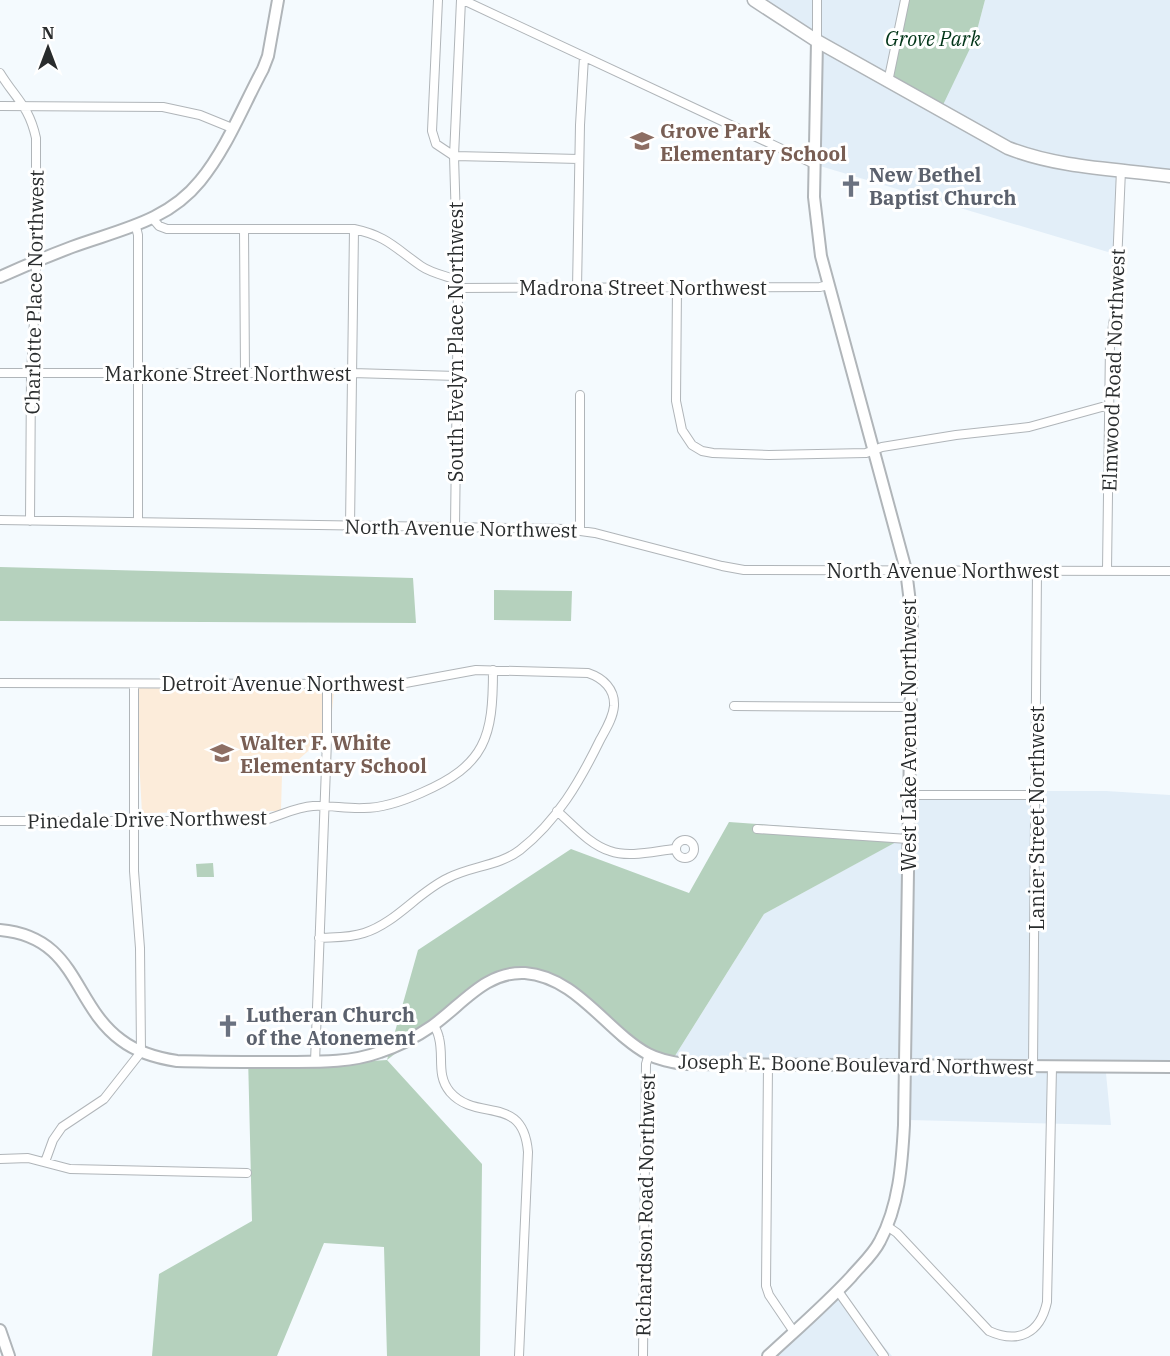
<svg xmlns="http://www.w3.org/2000/svg" width="1170" height="1356" font-family="'IBM Plex Serif',serif">
	<style>
		.built { fill: #e2eef8 }
		.education { fill: #fcecda }
		.green { fill: #b5d1bd }
		.lines { fill: none; stroke-linecap: round; stroke-linejoin: round }
		.street-casing { stroke: #b0b5b9; stroke-width: 10 }
		.secondary-casing { stroke: #b0b5b9; stroke-width: 14 }
		.primary-casing { stroke: #b0b5b9; stroke-width: 15 }
		.street { stroke: #fff; stroke-width: 8 }
		.secondary { stroke: #fff; stroke-width: 10 }
		.primary { stroke: #fff; stroke-width: 12 }
		.labels { text-anchor: middle; dominant-baseline: central; stroke-width: 6; stroke-linejoin: round; paint-order: stroke }
		.park-label { font-size: 20px; font-style: italic; fill: #003417; stroke: #fff }
		.education-label { font-size: 20px; font-weight: bold; fill: #785e54; stroke: #fff; text-anchor: start }
		.worship-label { font-size: 20px; font-weight: bold; fill: #5b616d; stroke: #fff; text-anchor: start }
		.street-label { font-size: 20px; fill: #292c2d; stroke: #fff }
	</style>
	<rect width="100%" height="100%" fill="#f4fafe"/>
	<path class="built" d="M761,0H904L975,38L985,0H1170V175L1122,168L1118,255L810,163L824,37Z
		M918,791H1106L1170,795V1063H1105L1111,1125L909,1120L902,1064L673,1059L764,914L908,835Z
		M839,1294L892,1356H775Z"/>
	<path class="education" d="M135,688L334,691L330,732L282,774L281,811L142,813Z"/>
	<path class="green" d="M904,0H985L975,38L942,107L885,81Z
		M0,567L413,578L416,623L0,621Z
		M494,590L572,591L571,621L494,620Z
		M729,822L909,835L764,914L673,1059L619,1042L559,981L515,972L479,989L387,1060L482,1164L480,1356H387L384,1247L324,1243L277,1356H152L159,1274L252,1221L248,1056L339,1063L387,1060L418,950L571,849L689,893Z
		M213,863L214,877H197L196,864Z"/>
	<g class="lines">
		<g class="street-casing">
			<path id="street" d="M438,0L432,131L436,144L454,156
				M463,0L814,164
				M817,0V41
				M0,73C16,99 29,106 36,138V285L31,373L30,521
				M888,82L905,0
				M0,106L163,107L200,115L232,128
				M454,156L579,159
				M153,219L159,226L167,229H354C387,236 395,248 421,266C431,273 446,276 457,280
				M136,227L138,235V522
				M244,229L245,373
				M677,287L676,401L682,430L692,445L702,451L713,453L769,455L866,453L882,447L956,435L1029,427L1109,405
				M458,288L820,287L828,285
				M577,288L580,125L584,57
				M0,373H352L457,376
				M0,520L566,529L595,533L722,566L744,570L1170,571
				M350,526L354,229
				M455,527L458,288L454,156L461,0
				M580,530V395
				M1107,570L1110,345L1115,312L1121,170
				M0,683L400,684L476,670L588,673C603,678 615,689 614,706C613,718 606,729 600,740C580,781 557,821 520,850C499,866 471,866 448,878C418,892 396,923 364,933C349,938 334,937 319,938
				M734,706L910,707
				M909,795H1036
				M557,811C573,825 590,845 610,851C629,858 655,851 675,849
				M0,821H260C278,817 295,807 313,806C330,805 347,809 364,808C384,808 403,801 421,793C486,765 493,737 493,670
				M757,829L908,839
				M676 849a9 9 0 1 1 18 0a9 9 0 1 1-18 0Z
				M434,1025C436,1029 438,1033 439,1038C444,1057 436,1075 450,1092C477,1123 523,1093 528,1152L519,1356
				M315,1062L327,740V684
				M768,1065L766,1286L769,1295L794,1332
				M1033,1067L1037,570
				M0,1159L28,1158L70,1169L247,1173
				M45,1162L53,1140L62,1127L104,1099L141,1052L140,948L134,871V684
				M887,1226L897,1233L989,1331C1018,1344 1040,1334 1047,1302L1052,1067
				M838,1291L884,1356
				M643,1356L646,1064L649,1054"/>
		</g>
		<g class="secondary-casing">
			<path id="secondary" d="M0,277C24,266 48,256 72,247C118,230 167,222 200,181C227,148 243,106 263,69L268,56L278,0
				M0,930C78,937 72,1004 121,1040C138,1053 157,1058 177,1061C213,1062 250,1062 286,1062C317,1062 350,1063 380,1052C399,1046 416,1037 432,1026C462,1005 485,971 525,973C577,977 606,1031 648,1054C659,1060 671,1062 683,1064L1170,1067
				M0,1330L9,1356
				M768,1356C796,1330 825,1305 851,1277C861,1265 873,1255 880,1241C899,1206 902,1163 904,1125L912,619L906,570L821,256L814,197L817,41"/>
		</g>
		<g class="primary-casing">
			<path id="primary" d="M754,0L817,41L1008,148C1059,168 1116,169 1170,176"/>
		</g>
		<use href="#street" class="street"/>
		<use href="#secondary" class="secondary"/>
		<use href="#primary" class="primary"/>
	</g>
	<defs>
		<g id="school-bare" transform="scale(1.8)"><path d="M0-5L7-2L0 1L-7-2ZM-4 1L0 2.5L4 1V4Q0 6-4 4Z" fill="#8d6e63" stroke="#fff" stroke-width="2.5" paint-order="stroke"/></g>
		<g id="church-bare" transform="scale(1.8)"><path d="M-1.2-6h2.4v3.5h3.3v2.4h-3.3V6h-2.4V-.1h-3.3v-2.4h3.3Z" fill="#6b7280" stroke="#fff" stroke-width="2.5" paint-order="stroke"/></g>
	</defs>
	<g fill-rule="evenodd">
		<use href="#school-bare" x="642" y="141"/>
		<use href="#church-bare" x="851" y="186"/>
		<use href="#school-bare" x="222" y="753"/>
		<use href="#church-bare" x="228" y="1026"/>
	</g>
	<g class="labels">
		<g class="park-label">
			<text x="933" y="38">Grove Park</text>
		</g>
		<g class="education-label">
			<text x="660" y="130">Grove Park<tspan x="660" dy="23">Elementary School</tspan></text>
			<text x="240" y="742">Walter F. White<tspan x="240" dy="23">Elementary School</tspan></text>
		</g>
		<g class="worship-label">
			<text x="869" y="174">New Bethel<tspan x="869" dy="23">Baptist Church</tspan></text>
			<text x="246" y="1014">Lutheran Church<tspan x="246" dy="23">of the Atonement</tspan></text>
		</g>
		<g class="street-label">
			<text x="643" y="287">Madrona Street Northwest</text>
			<text transform="translate(34 292) rotate(-89)">Charlotte Place Northwest</text>
			<text transform="translate(455 342) rotate(-90)">South Evelyn Place Northwest</text>
			<text transform="translate(1113 370) rotate(-88)">Elmwood Road Northwest</text>
			<text x="228" y="373">Markone Street Northwest</text>
			<text transform="translate(461 528) rotate(1)">North Avenue Northwest</text>
			<text x="943" y="570">North Avenue Northwest</text>
			<text x="283" y="683">Detroit Avenue Northwest</text>
			<text transform="translate(908 735) rotate(-90)">West Lake Avenue Northwest</text>
			<text transform="translate(1036 818) rotate(-90)">Lanier Street Northwest</text>
			<text transform="translate(147 819) rotate(-1)">Pinedale Drive Northwest</text>
			<text transform="translate(856 1064) rotate(1)">Joseph E. Boone Boulevard Northwest</text>
			<text transform="translate(645 1205) rotate(-89)">Richardson Road Northwest</text>
		</g>
	</g>
	<g transform="translate(48 48)" stroke="#ffffff" stroke-width="4.5" paint-order="stroke">
	<path d="M0-4.5L10 22L0 15L-10 22Z" fill="#292c2d"/>
	<text y="-9" font-size="16" font-weight="bold" text-anchor="middle" fill="#292c2d">N</text>
	</g>
</svg>
